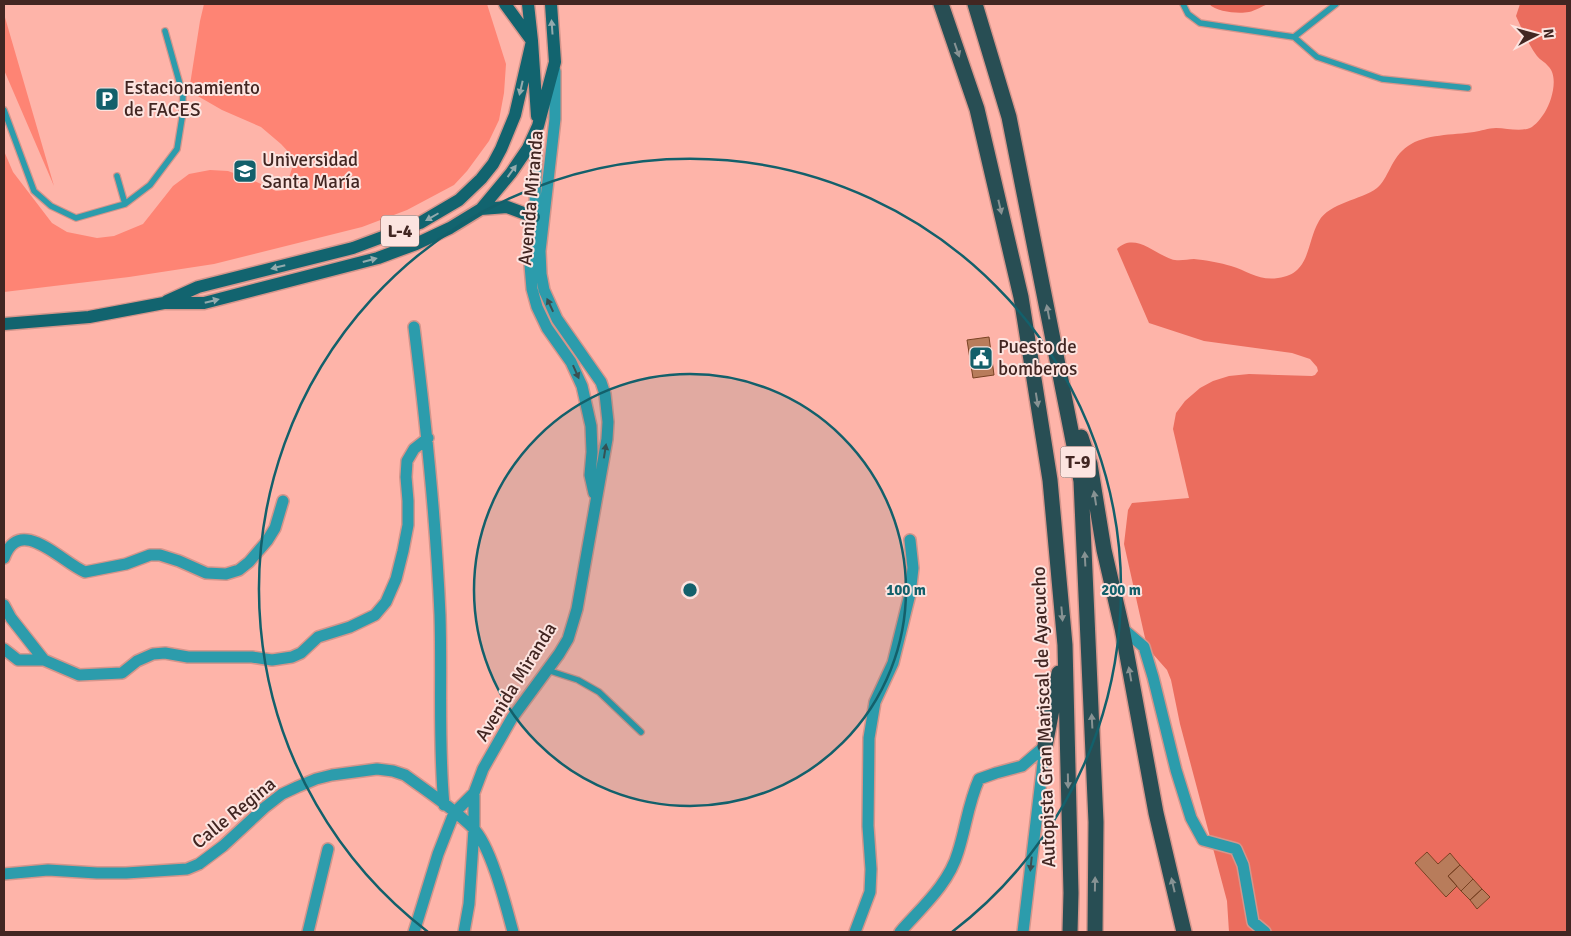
<svg xmlns="http://www.w3.org/2000/svg" width="1571" height="936" font-family="Signika,sans-serif">
	<style>
		.green { fill: #fe8474 }
		.forest { fill: #eb6d5e }
		.building { fill: #b87c5b; stroke: #794223 }
		.lines { fill: none; stroke-linecap: round; stroke-linejoin: round }
		.service-casing { stroke: #d5958b; stroke-width: 8 }
		.minor-casing { stroke: #d5958b; stroke-width: 14 }
		.primary-casing { stroke: #d5958b; stroke-width: 15 }
		.motorway-casing { stroke: #d5958b; stroke-width: 18 }
		.service { stroke: #2c9cac; stroke-width: 5.5 }
		.minor { stroke: #2c9cac; stroke-width: 11 }
		.primary { stroke: #12646f; stroke-width: 12 }
		.motorway { stroke: #284e54; stroke-width: 15 }
		.oneway { fill: #93aaad }
		.oneway2 { fill: #879293 }
		.oneway3 { fill: #3a4f52 }
		.ring { fill: none; stroke: #13606b; stroke-width: 2.5 }
		.labels { text-anchor: middle; dominant-baseline: central; stroke-width: 4; stroke-linejoin: round; paint-order: stroke }
		.shield { fill: #fce4e0; stroke: #7a5f5b; stroke-width: 1 }
		.shield-label { font-size: 18px; font-weight: bold; fill: #422622 }
		.poi-label { font-size: 19px; fill: #422622; stroke: #fce4e0; text-anchor: start }
		.street-label { font-size: 19px; fill: #422622; stroke: #fce4e0 }
		.centre { fill: #13606b; stroke: #fce4e0; stroke-width: 2.5 }
		.ring-label { font-size: 15px; text-anchor: middle; font-weight: bold; fill: #13606b; stroke: #fce4e0; stroke-width: 4; stroke-linejoin: round; paint-order: stroke }
	</style>
	<rect width="100%" height="100%" fill="#feb4a9"/>
	<path class="green" d="M204,4H487L506,64L504,93L499,120L489,141L467,171L454,185L407,210L362,227L214,264L129,277L4,292V151L13,172L52,223L67,232L97,238L114,236L143,224L173,186L189,174L210,170L228,171L250,179L276,191L285,190L295,159L281,144L261,127L222,110L189,91L200,21Z
		M4,14L54,186L4,70Z"/>
	<path class="forest" d="M1209,4H1268C1262,6 1255,11 1249,12C1238,14 1217,12 1209,4Z
		M1520,4H1567V932H1229L1227,901L1180,724L1171,680L1167,670L1152,653L1145,638L1124,544L1128,510L1132,503L1189,498L1173,429L1176,413L1185,401L1200,388L1213,381L1229,376L1249,374L1312,376L1315,375L1318,371L1317,367L1310,359L1292,353L1204,341L1149,323L1117,249C1134,232 1154,253 1171,259C1179,262 1187,259 1194,259C1204,260 1222,263 1231,266C1248,271 1259,281 1278,278C1311,274 1306,243 1319,221C1329,203 1361,200 1377,188C1388,180 1391,157 1408,146C1425,134 1453,135 1474,132C1481,131 1488,128 1496,128C1507,128 1519,132 1530,128C1535,126 1542,117 1545,112C1552,101 1559,76 1548,66C1545,62 1540,60 1537,56C1528,44 1522,29 1516,16Z"/>
	<path class="building" d="M989,337L994,375L973,378L967,340Z
		M1427,852L1438,864L1450,853L1460,865L1448,876L1457,886L1446,897L1415,863Z
		M1460,865L1473,879L1461,891L1448,876Z
		M1473,879L1482,889L1470,900L1461,891Z
		M1482,889L1490,897L1477,909L1470,900Z"/>
	<g class="lines">
		<g class="service-casing">
			<path id="service" d="M1183,4L1188,14L1200,23L1294,37L1336,4
				M1294,37L1317,57L1382,79L1468,88
				M4,110L34,191L51,206L76,218L125,204L150,185L177,149L182,118L183,95L165,31
				M117,176L125,204
				M547,670L578,680L599,692L641,732"/>
		</g>
		<g class="minor-casing">
			<path id="minor" d="M537,129L535,206L530,265L532,289L537,307L547,328L571,362L582,386L591,426L592,452L590,475L594,493
				M414,327C426,423 436,519 440,615C442,679 438,742 444,805
				M4,558C20,514 61,562 85,572L126,564L150,555H160L179,561L206,573L226,574L239,570L249,562L267,541L275,528L283,501
				M4,605L11,618L44,660L79,675L122,673L137,661L153,654L165,653L188,657H252L272,660L292,657L301,653L318,637L350,627L375,615L386,602L396,579L403,551L408,525V501L406,477L407,461L414,449L428,438
				M1122,628L1144,647L1153,677L1176,770L1191,818L1203,840L1236,849L1243,865L1253,922L1265,932
				M4,649L18,660H44
				M4,874L48,870L97,873H126L187,869L199,864L223,846L264,808L282,794L297,787L316,779L332,775L377,769L393,771L405,775C428,792 453,808 473,828C491,846 506,906 513,932
				M308,932L328,849
				M414,932L438,854L454,813L474,793
				M464,932L469,904L474,829V793L483,769L512,718L559,654L568,639L577,609L607,439L608,422L605,394L601,382L557,319L544,290L541,274L540,251L555,119V71
				M855,932L870,892L871,869L868,826L869,738L875,702L893,663L910,594L913,568L910,540
				M900,932C921,908 949,884 958,852C966,827 968,804 979,779L996,773L1022,766L1045,746
				M1023,932L1045,746"/>
		</g>
		<g class="primary-casing">
			<path id="primary" d="M505,4L532,41L537,116
				M481,209L507,207L534,217
				M167,301L198,287L353,248L420,223L459,200L481,179L493,164L501,149L515,115L532,41L528,4
				M4,324L89,317L164,303H204L378,258L416,244L450,228L481,209L511,173L528,148L538,126L555,62L551,4"/>
		</g>
		<g class="motorway-casing">
			<path id="motorway" d="M941,4L977,109L1021,297L1050,480L1065,645L1071,893L1070,932
				M975,4L1009,117L1081,481L1096,822L1095,932
				M1081,437L1090,464L1104,550L1122,628L1156,813L1184,932
				M1045,746L1059,673"/>
		</g>
		<use href="#service" class="service"/>
		<use href="#minor" class="minor"/>
		<use href="#primary" class="primary"/>
		<use href="#motorway" class="motorway"/>
	</g>
	<defs><path id="oneway-solid" d="M-6-.8H1V-3.2L6.5 0L1 3.2V.8H-6Z" transform="scale(1.25)"/></defs>
	<g class="oneway">
		<use href="#oneway-solid" transform="translate(552 27) rotate(-94)"/>
		<use href="#oneway-solid" transform="translate(521 88) rotate(103)"/>
		<use href="#oneway-solid" transform="translate(512 171) rotate(-54)"/>
		<use href="#oneway-solid" transform="translate(432 217) rotate(150)"/>
		<use href="#oneway-solid" transform="translate(370 260) rotate(-15)"/>
		<use href="#oneway-solid" transform="translate(278 267) rotate(166)"/>
		<use href="#oneway-solid" transform="translate(212 301) rotate(-14)"/>
	</g>
	<g class="oneway2">
		<use href="#oneway-solid" transform="translate(957 50) rotate(71)"/>
		<use href="#oneway-solid" transform="translate(1000 207) rotate(77)"/>
		<use href="#oneway-solid" transform="translate(1048 312) rotate(-101)"/>
		<use href="#oneway-solid" transform="translate(1037 400) rotate(81)"/>
		<use href="#oneway-solid" transform="translate(1095 498) rotate(-99)"/>
		<use href="#oneway-solid" transform="translate(1085 559) rotate(-93)"/>
		<use href="#oneway-solid" transform="translate(1062 614) rotate(85)"/>
		<use href="#oneway-solid" transform="translate(1130 674) rotate(-100)"/>
		<use href="#oneway-solid" transform="translate(1092 721) rotate(-93)"/>
		<use href="#oneway-solid" transform="translate(1068 781) rotate(89)"/>
		<use href="#oneway-solid" transform="translate(1095 884) rotate(-89)"/>
		<use href="#oneway-solid" transform="translate(1173 885) rotate(-103)"/>
	</g>
	<g class="oneway3">
		<use href="#oneway-solid" transform="translate(550 305) rotate(-115)"/>
		<use href="#oneway-solid" transform="translate(576 372) rotate(66)"/>
		<use href="#oneway-solid" transform="translate(605 451) rotate(-81)"/>
		<use href="#oneway-solid" transform="translate(1031 864) rotate(96)"/>
	</g>
	<circle cx="690" cy="590" r="216" fill="#13606b" fill-opacity=".12"/>
	<g class="ring">
		<circle cx="690" cy="590" r="216"/>
		<path d="M428 932A431 431 0 1 1 952 932"/>
	</g>
	<defs>
		<g id="parking-square" transform="scale(1.25)"><rect x="-9" y="-9" width="18" height="18" rx="4" fill="#13606b" stroke="#fce4e0"/><path d="M-3.5-5.5H1a3.5 3.5 0 0 1 0 7H-1V5.5H-3.5ZM-1-3.4V-.6H.8a1.4 1.4 0 0 0 0-2.8Z" fill="#fff"/></g>
		<g id="university-square" transform="scale(1.25)"><rect x="-9" y="-9" width="18" height="18" rx="4" fill="#13606b" stroke="#fce4e0"/><path d="M0-5L7-2L0 1L-7-2ZM-4 1L0 2.5L4 1V4Q0 6-4 4Z" fill="#fff"/></g>
		<g id="civic-square" transform="scale(1.25)"><rect x="-9" y="-9" width="18" height="18" rx="4" fill="#13606b" stroke="#fce4e0"/><path d="M-.6-6.5H3V-4.5H.6V-3L4-1V1h2V6H-6V1h2V-1L-.6-3ZM-1.2 2.5V6h2.4V2.5Z" fill="#fff"/></g>
	</defs>
	<g fill-rule="evenodd">
		<use href="#parking-square" x="107" y="99"/>
		<use href="#university-square" x="245" y="171"/>
		<use href="#civic-square" x="981" y="358"/>
	</g>
	<g class="labels">
		<g class="shield">
			<rect x="381" y="215.5" width="38" height="31" rx="4"/>
			<rect x="1060.5" y="446.5" width="35" height="31" rx="4"/>
		</g>
		<g class="shield-label">
			<text x="400" y="231">L-4</text>
			<text x="1078" y="462">T-9</text>
		</g>
		<g class="poi-label">
			<text x="124" y="88">Estacionamiento<tspan x="124" dy="22">de FACES</tspan></text>
			<text x="262" y="160">Universidad<tspan x="262" dy="22">Santa María</tspan></text>
			<text x="998" y="347">Puesto de<tspan x="998" dy="22">bomberos</tspan></text>
		</g>
		<g class="street-label">
			<text transform="translate(531 198) rotate(-85)">Avenida Miranda</text>
			<text transform="translate(516 682) rotate(-58)">Avenida Miranda</text>
			<text transform="translate(1044 717) rotate(-92)">Autopista Gran Mariscal de Ayacucho</text>
			<text transform="translate(234 813) rotate(-39)">Calle Regina</text>
		</g>
	</g>
	<circle cx="690" cy="590" r="8" class="centre"/>
	<g class="ring-label">
		<text x="906" y="595">100 m</text>
		<text x="1121" y="595">200 m</text>
	</g>
	<rect width="1571" height="936" fill="none" stroke="#422622" stroke-width="10"/>
	<g transform="translate(1536 35) rotate(84)" stroke="#fce4e0" stroke-width="4" paint-order="stroke">
	<path d="M0-4L9 19L0 12L-9 19Z" fill="#422622"/>
	<text y="-8" font-size="14" font-weight="bold" text-anchor="middle" fill="#422622">N</text>
	</g>
</svg>
